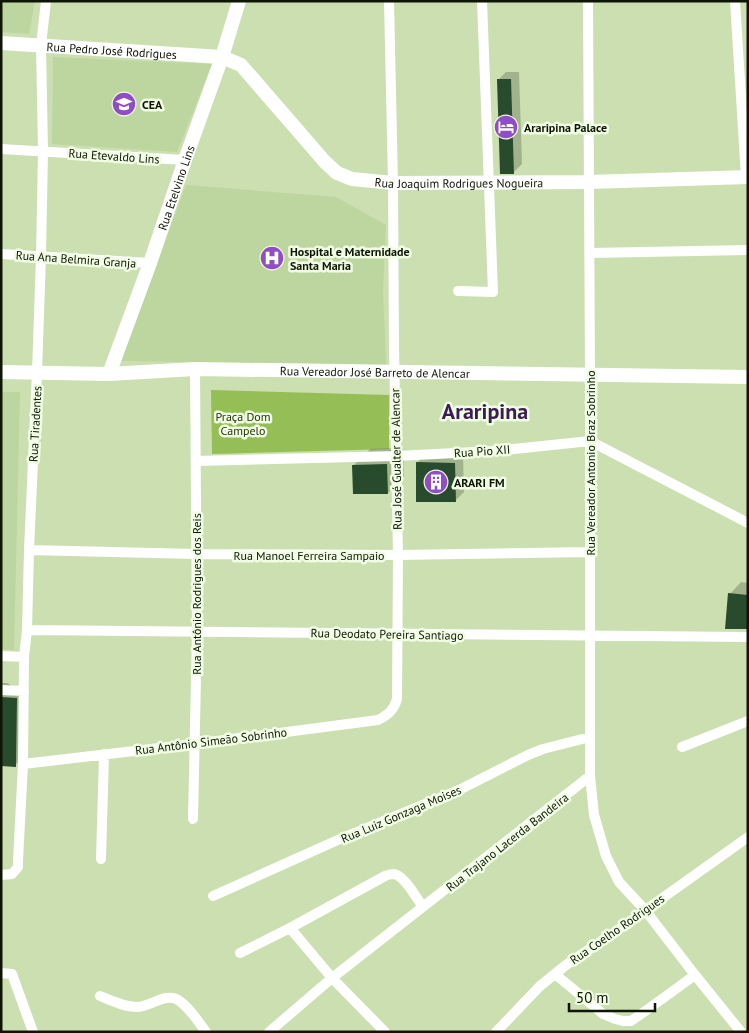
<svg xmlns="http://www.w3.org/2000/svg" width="749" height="1033" font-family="'PT Sans',sans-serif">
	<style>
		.built { fill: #bdd59f }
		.green { fill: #96be56 }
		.shadow { fill: #0003 }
		.building { fill: #274b2c }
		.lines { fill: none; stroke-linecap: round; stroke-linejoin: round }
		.minor { stroke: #fff; stroke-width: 10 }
		.secondary { stroke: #fff; stroke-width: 14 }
		.labels { text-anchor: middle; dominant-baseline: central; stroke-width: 5; stroke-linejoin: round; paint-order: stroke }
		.street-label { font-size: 12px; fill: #0e1505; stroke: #f1fce4 }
		.poi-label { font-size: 12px; font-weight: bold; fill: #0e1505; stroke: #f1fce4; text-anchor: start }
		.park-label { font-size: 12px; fill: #263606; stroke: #f1fce4 }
		.town-label { font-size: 22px; font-weight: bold; fill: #3b1c54; stroke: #f1fce4 }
	</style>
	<rect width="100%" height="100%" fill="#cbdfb0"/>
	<path class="built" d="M1,1H35L29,34L1,32Z
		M53,57L212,64L177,152L52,144Z
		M186,185L336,197L386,225L383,290L386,365L121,361Z
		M1,392H20L14,650L1,649Z"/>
	<path class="green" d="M211,390L389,395V449L212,454Z"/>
	<path class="shadow" d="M506,72H519L522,164L514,172L498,80Z
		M403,448L404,476L388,493H354L353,466L370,449Z
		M426,454L463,455L464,492L455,501L418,462Z
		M741,582L748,583V628L730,594Z
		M1,683H7L12,686L27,687V754L15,765H1Z"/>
	<path class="building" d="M497,79H511L514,174H500Z
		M416,462L455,463L456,502H416Z
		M387,464L388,494H353L352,465Z
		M728,593L748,595V629H725Z
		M1,697L17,698L16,767L1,766Z"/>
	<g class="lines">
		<path class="minor" d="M588,1L590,375V776L594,815L606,856L619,882L645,910L695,975L741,1032
			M735,1L746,177
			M1,149L185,160
			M590,253L748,250
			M1,254L150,263
			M458,291L493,292L482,1
			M196,461L396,456L495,451L590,441L748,523
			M29,550L196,554L398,555L590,552
			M27,630L748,637
			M1,656L24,657
			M1,690L24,691
			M682,747L748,721
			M23,764L194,744L378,720C388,715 394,710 397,699L398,555L394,347L393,183L389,1
			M193,819L197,632L195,369
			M101,859L104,754
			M1,875L12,874L18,867V861L23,764L24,657L27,630L29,550L37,372L41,256L43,151L41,45L46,1
			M213,896L340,839L461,789L528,755L543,749L590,737
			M290,928L332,978L385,1032
			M240,953L290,928L385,876C387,875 392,874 394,874C404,875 417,899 423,907
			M1,973L12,974L33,1032
			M555,974L603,1014L615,1019L623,1021H631L644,1012L695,975
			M100,996C112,1001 125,1007 137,1007C150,1007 166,992 178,1000C189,1007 198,1021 206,1032
			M269,1032L332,978L590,776
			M496,1032L540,986L566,965L612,934L748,837"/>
		<g class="secondary">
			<path id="s1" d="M1,43L222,57L241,65L325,162L337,173L352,179L393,183L589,182L748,177"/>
			<path id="s2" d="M1,372L109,374L195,369L748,377"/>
			<path id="s3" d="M109,374L150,263L185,160L222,57L239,1"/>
		</g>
	</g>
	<defs>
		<g id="school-disc" transform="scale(1.25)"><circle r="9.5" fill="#8f4ec3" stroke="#f1fce4"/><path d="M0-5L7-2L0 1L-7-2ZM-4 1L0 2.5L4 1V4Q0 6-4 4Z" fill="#fff"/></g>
		<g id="hotel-disc" transform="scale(1.25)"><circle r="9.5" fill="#8f4ec3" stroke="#f1fce4"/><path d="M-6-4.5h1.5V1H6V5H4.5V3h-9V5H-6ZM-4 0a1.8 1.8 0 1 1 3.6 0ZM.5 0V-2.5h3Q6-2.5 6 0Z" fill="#fff"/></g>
		<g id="hospital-disc" transform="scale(1.25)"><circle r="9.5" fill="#8f4ec3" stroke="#f1fce4"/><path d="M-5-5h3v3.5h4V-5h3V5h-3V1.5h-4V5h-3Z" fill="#fff"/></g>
		<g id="building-disc" transform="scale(1.25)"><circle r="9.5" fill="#8f4ec3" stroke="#f1fce4"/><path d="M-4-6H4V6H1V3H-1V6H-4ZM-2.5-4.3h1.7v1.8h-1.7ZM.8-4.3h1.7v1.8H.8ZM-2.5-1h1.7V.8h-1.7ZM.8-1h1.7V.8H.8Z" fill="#fff"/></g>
	</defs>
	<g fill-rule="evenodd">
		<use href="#school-disc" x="124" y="104"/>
		<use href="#hotel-disc" x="506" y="127"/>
		<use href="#hospital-disc" x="272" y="258"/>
		<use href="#building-disc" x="436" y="482"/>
	</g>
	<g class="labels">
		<g class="street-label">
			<text stroke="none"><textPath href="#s1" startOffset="111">Rua Pedro José Rodrigues</textPath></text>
			<text transform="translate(114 156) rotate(4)">Rua Etevaldo Lins</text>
			<text stroke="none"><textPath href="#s1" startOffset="510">Rua Joaquim Rodrigues Nogueira</textPath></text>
			<text stroke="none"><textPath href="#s3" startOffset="198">Rua Etelvino Lins</textPath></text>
			<text transform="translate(76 259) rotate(4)">Rua Ana Belmira Granja</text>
			<text stroke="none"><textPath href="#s2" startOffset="374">Rua Vereador José Barreto de Alencar</textPath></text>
			<text transform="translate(35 424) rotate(-87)">Rua Tiradentes</text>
			<text transform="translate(482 451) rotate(-4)">Rua Pio XII</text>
			<text transform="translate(396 459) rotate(-91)">Rua José Gualter de Alencar</text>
			<text transform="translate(590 463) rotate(-90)">Rua Vereador Antonio Braz Sobrinho</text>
			<text x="309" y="555">Rua Manoel Ferreira Sampaio</text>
			<text transform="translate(196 594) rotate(-90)">Rua Antônio Rodrigues dos Reis</text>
			<text transform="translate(387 634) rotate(1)">Rua Deodato Pereira Santiago</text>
			<text transform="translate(211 741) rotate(-7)">Rua Antônio Simeão Sobrinho</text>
			<text transform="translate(401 814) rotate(-23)">Rua Luiz Gonzaga Moises</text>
			<text transform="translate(507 842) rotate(-38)">Rua Trajano Lacerda Bandeira</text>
			<text transform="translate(617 929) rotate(-35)">Rua Coelho Rodrigues</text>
		</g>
		<g class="poi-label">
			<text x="142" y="104">CEA</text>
			<text x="524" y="127">Araripina Palace</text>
			<text x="290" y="251">Hospital e Maternidade<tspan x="290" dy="14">Santa Maria</tspan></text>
			<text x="454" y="482">ARARI FM</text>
		</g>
		<g class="park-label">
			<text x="243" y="416">Praça Dom<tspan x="243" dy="14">Campelo</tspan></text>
		</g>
		<g class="town-label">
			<text x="485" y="411">Araripina</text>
		</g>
	</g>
	<rect width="749" height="1033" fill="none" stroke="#0e1505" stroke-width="5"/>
	<path d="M569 1003v8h86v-8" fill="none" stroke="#0e1505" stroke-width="2.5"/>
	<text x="576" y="1003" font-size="15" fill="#0e1505" stroke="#f1fce4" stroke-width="4" paint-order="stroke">50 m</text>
</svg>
